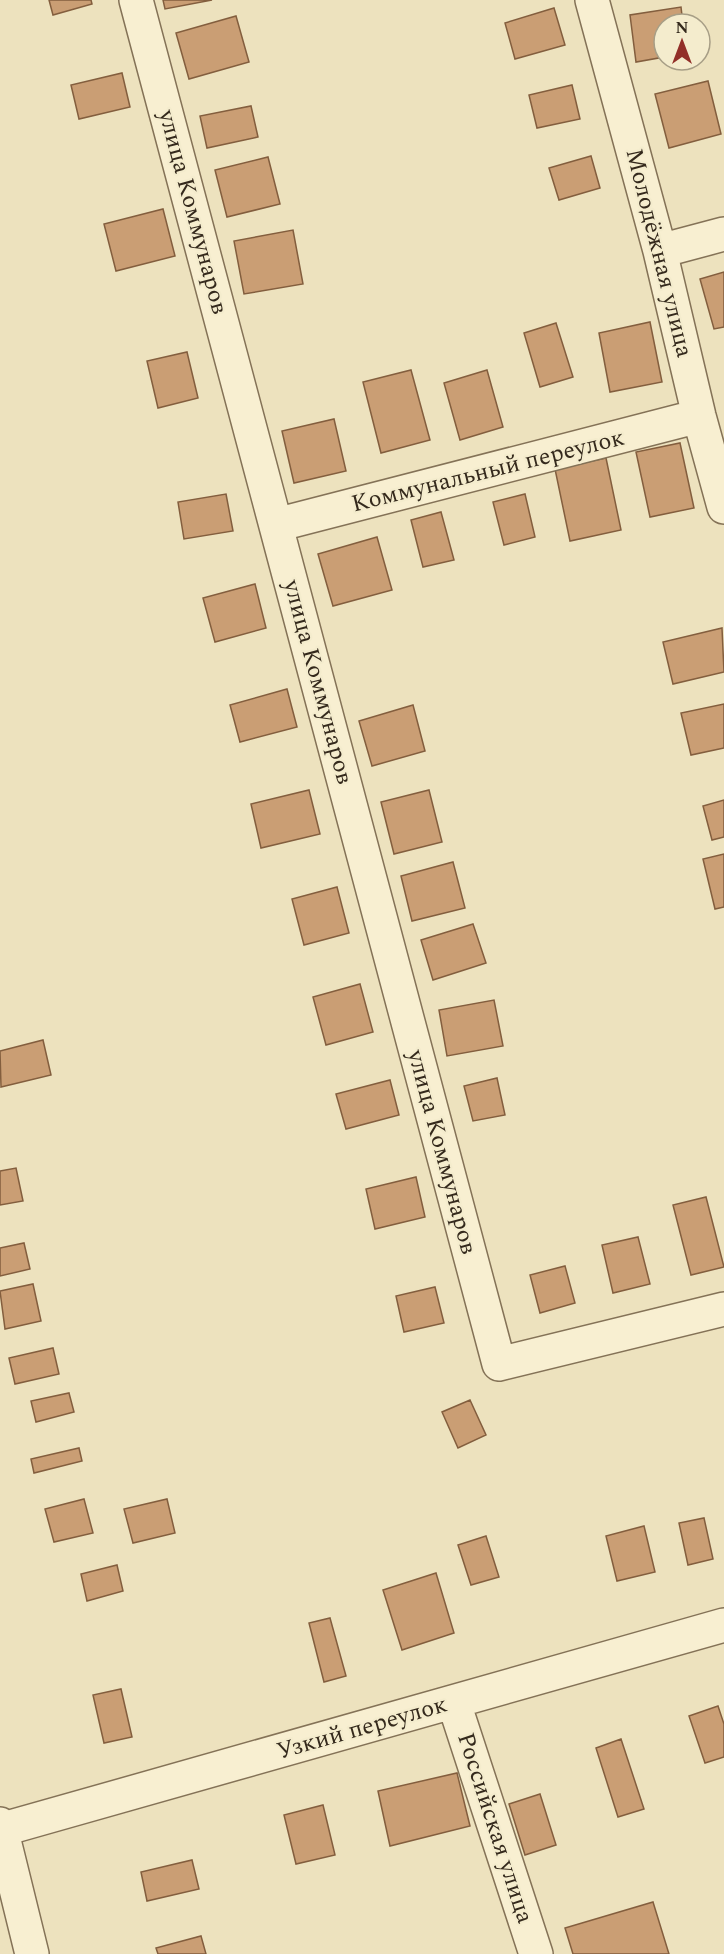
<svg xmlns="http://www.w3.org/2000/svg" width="724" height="1954" font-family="Spectral,serif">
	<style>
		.building { fill: #ca9e74; stroke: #835e3e; stroke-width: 1.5 }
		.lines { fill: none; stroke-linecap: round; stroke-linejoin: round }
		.minor-casing { stroke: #847257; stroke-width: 36 }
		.minor { stroke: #f8efd1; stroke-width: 33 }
		.labels { text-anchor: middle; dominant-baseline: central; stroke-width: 4.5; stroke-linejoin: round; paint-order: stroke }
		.street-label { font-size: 24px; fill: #34291c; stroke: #f4eccd }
	</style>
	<rect width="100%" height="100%" fill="#ede2be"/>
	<path class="building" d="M49,0H91L92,4L53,15Z
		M163,0H212L165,9Z
		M681,7L683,24H664V57L636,62L630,15Z
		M554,8L565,45L515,59L505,23Z
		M236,16L249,62L189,79L176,33Z
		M122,73L130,107L79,119L71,85Z
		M708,81L721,134L669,148L655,94Z
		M572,85L580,119L537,128L529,95Z
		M251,106L258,137L207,148L200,116Z
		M591,156L600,188L559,200L549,168Z
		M268,157L280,204L227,217L215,170Z
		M163,209L175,256L116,271L104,224Z
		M293,230L303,284L244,294L234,241Z
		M724,272V327L714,329L700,279Z
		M650,322L662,382L610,392L599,333Z
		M556,323L573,377L540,387L524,333Z
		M187,352L198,398L158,408L147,361Z
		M411,370L430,440L381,453L363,382Z
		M487,370L503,427L460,440L444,383Z
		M334,419L346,471L294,483L282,431Z
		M680,443L694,508L650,517L636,452Z
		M606,458L621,530L570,541L555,469Z
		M226,494L233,531L184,539L178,502Z
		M525,494L535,537L504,545L493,502Z
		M441,512L454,560L423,567L411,520Z
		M377,537L392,590L333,606L318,554Z
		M255,584L266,628L215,642L203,598Z
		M722,628L724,672L673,684L663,642Z
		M287,689L297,727L240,742L230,705Z
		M724,704V748L691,755L681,713Z
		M413,705L425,751L372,766L359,721Z
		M309,790L320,834L261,848L251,804Z
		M429,790L442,842L394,854L381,802Z
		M724,800V837L712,840L703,806Z
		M724,854V907L715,909L703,859Z
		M453,862L465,908L412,921L401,876Z
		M337,887L349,933L304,945L292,899Z
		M473,924L486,963L433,980L421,940Z
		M360,984L373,1032L326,1045L313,997Z
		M494,1000L503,1046L447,1056L439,1010Z
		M43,1040L51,1075L1,1087L0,1051Z
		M497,1078L505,1115L473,1121L464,1086Z
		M390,1080L399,1115L346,1129L336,1094Z
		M16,1168L23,1201L0,1205V1171Z
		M416,1177L425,1217L375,1229L366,1189Z
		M706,1197L724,1267L691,1275L673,1205Z
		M638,1237L650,1284L613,1293L602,1245Z
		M24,1243L30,1269L0,1276V1248Z
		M565,1266L575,1303L540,1313L530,1275Z
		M33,1284L41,1321L5,1329L0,1291Z
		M435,1287L444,1323L404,1332L396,1296Z
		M53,1348L59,1374L15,1384L9,1358Z
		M69,1393L74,1412L36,1422L31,1401Z
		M470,1400L486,1435L458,1448L442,1412Z
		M79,1448L82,1461L34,1473L31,1459Z
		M84,1499L93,1533L54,1542L45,1509Z
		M167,1499L175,1533L133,1543L124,1509Z
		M704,1518L713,1559L688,1565L679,1523Z
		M644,1526L655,1572L617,1581L606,1536Z
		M486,1536L499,1577L471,1585L458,1545Z
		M117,1565L123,1591L87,1601L81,1574Z
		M436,1573L454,1633L402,1650L383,1590Z
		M330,1618L346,1676L324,1682L309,1623Z
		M121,1689L132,1737L104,1743L93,1695Z
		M718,1706L724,1724V1757L705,1763L689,1716Z
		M621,1739L644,1809L618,1817L596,1748Z
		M457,1773L470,1826L390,1846L378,1791Z
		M540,1794L556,1845L525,1855L509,1804Z
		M323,1805L335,1855L296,1864L284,1815Z
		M192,1860L199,1889L147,1901L141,1872Z
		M653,1902L669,1954H573L565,1928Z
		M201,1936L206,1954H158L156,1948Z"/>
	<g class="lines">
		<g class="minor-casing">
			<path id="minor" d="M136,0L499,1364L724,1309
				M592,0L660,251L699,416L724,507
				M660,251L724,234
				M276,525L699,416
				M454,1703L536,1954
				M0,1824L32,1954
				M0,1830L724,1625"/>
		</g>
		<use href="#minor" class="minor"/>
	</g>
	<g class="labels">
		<g class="street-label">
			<text transform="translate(193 212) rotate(75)">улица Коммунаров</text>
			<text transform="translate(659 253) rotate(76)">Молодёжная улица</text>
			<text transform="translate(488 471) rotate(-14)">Коммунальный переулок</text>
			<text transform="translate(318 682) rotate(75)">улица Коммунаров</text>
			<text transform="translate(442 1152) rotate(75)">улица Коммунаров</text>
			<text transform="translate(362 1728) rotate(-16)">Узкий переулок</text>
			<text transform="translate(495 1828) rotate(72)">Российская улица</text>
		</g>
	</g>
	<g transform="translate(682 42)"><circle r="28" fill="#f4eccd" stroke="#a79e86" stroke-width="1.5"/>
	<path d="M0-4.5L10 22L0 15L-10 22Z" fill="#922f28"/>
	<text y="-9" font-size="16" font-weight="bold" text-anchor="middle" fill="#34291c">N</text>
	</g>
</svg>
